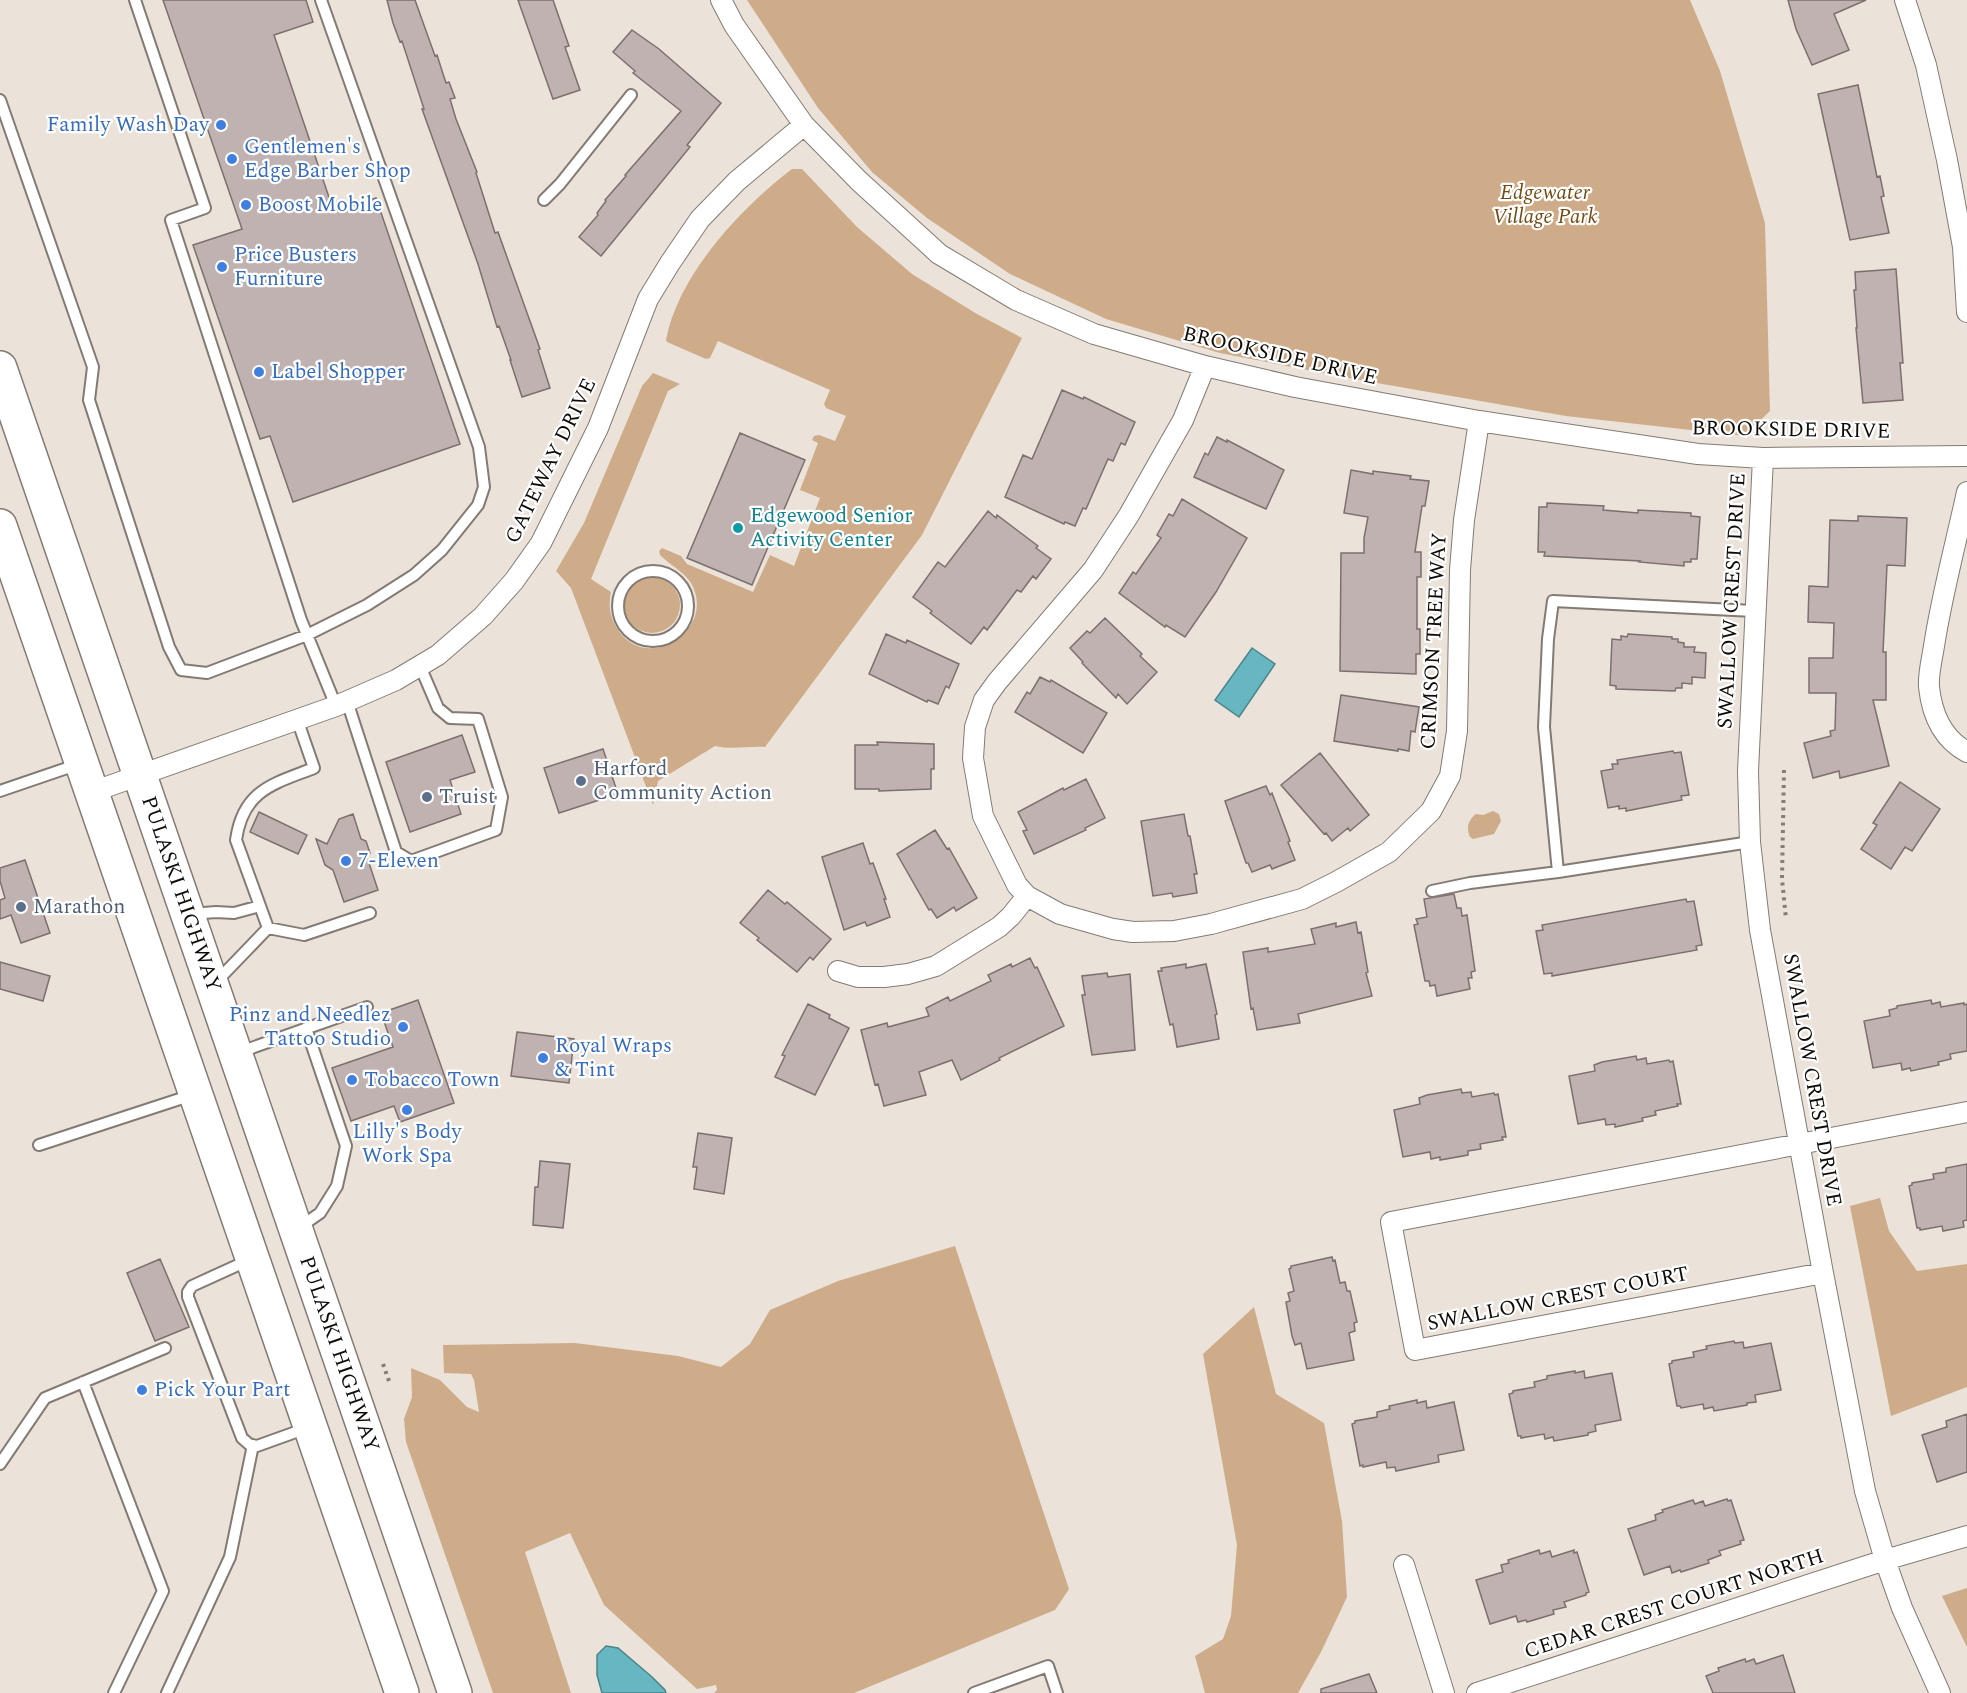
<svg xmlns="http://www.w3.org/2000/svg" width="1967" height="1693" font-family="Spectral,serif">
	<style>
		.green { fill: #ceac89 }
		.water { fill: #67b7c2; stroke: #4c848a; stroke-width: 1.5 }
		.building { fill: #bfb2b1; stroke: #7c706f; stroke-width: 1.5 }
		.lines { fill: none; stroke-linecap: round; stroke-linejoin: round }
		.service-casing { stroke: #837b73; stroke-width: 14 }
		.minor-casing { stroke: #837b73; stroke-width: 22 }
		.trunk-casing { stroke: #837b73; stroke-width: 36 }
		.path { stroke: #847e78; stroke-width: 4; stroke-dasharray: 3 4.5; stroke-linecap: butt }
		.service { stroke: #fff; stroke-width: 10 }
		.minor { stroke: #fff; stroke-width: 20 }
		.trunk { stroke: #fff; stroke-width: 33 }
		.shop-dot { fill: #3f7fe0; stroke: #fff; stroke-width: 2 }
		.culture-dot { fill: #0f9aa8; stroke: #fff; stroke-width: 2 }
		.service-dot { fill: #5c6f8a; stroke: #fff; stroke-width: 2 }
		.labels { text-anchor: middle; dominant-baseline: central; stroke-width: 4.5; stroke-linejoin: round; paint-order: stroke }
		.shop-label { font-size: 21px; fill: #366cbe; stroke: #fff; text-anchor: start }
		.park-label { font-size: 21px; font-style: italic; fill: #754b14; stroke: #fff }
		.street-label { font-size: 21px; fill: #0e0c09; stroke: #fff }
		.culture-label { font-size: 21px; fill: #0d838f; stroke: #fff; text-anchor: start }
		.service-label { font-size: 21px; fill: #4e5e75; stroke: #fff; text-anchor: start }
	</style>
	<rect width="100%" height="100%" fill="#ebe2d9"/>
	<path class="green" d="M747,0H1690L1720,71L1765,223L1770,411L1744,436L1566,416L1354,379L1220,353L1106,319L1010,274L927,218L872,172L818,108Z
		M792,169H802L857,227L912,274L977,314L1022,338L922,535L765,747C748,746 732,750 715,746L658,781L653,805L571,588L556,571L584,523L642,386L653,373L680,384L668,391L591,579L611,592C608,604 610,617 617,628C645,676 718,630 691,583C684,572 669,564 660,555L659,551L662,548L681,556L687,564L753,592L770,555L794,566L820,498L800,490L818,443L812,440L814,436L819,435L835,441L846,416L826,408L824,404L830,390L718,341L710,358L706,359L667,342L666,340C678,275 741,208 792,169Z
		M624 605a28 28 0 1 1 56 0a28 28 0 1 1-56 0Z
		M1493,811L1499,814L1501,821L1494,834L1473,839L1470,837C1466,828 1468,820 1476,814L1483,815Z
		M1880,1198L1889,1231L1917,1271L1967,1264V1387L1891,1416L1850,1206Z
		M955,1246L1069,1589L1055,1610L854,1693H714L717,1690L716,1685L697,1689L604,1605L570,1533L525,1552L571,1693H493L406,1442L404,1419L412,1397L411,1368L440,1380L467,1407L479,1412L474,1380L471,1374L444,1373L443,1345L575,1343L678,1356L721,1367L750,1344L770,1310L838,1281Z
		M1254,1307L1276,1394L1324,1423L1342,1521L1347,1597L1321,1652L1298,1693H1205L1195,1656L1223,1639L1231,1616L1237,1545L1203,1354Z
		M1967,1588V1647L1942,1596Z"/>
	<path class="water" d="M1252,648L1275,664L1239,717L1215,700Z
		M606,1646L618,1648L652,1677L665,1690L666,1693H602L597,1675V1655Z"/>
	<path class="building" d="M163,0H306L313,22L274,35L334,212L376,198L460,444L293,502L270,436L260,439L193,245L242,229Z
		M387,0H415L435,56L437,55L446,83L449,82L455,98L450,99L456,119L477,172L476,173L495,233L498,232L540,349L538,350L550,388L522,397L510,360H511L499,326L497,327L478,264L422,109H424L402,41L400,42L393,23Z
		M518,0H553L569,46L565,47L580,90L553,99Z
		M1788,0H1866L1834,14L1849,50L1812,65L1796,29Z
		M632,30L659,49L721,103L687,145L690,147L601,256L579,237L598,215L597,213L606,201L605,200L626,176L625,175L681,111L633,73L635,71L613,52Z
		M1858,85L1877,177L1880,176L1884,196L1881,197L1889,233L1850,240L1818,94Z
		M1896,269L1903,363H1900L1903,400L1863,403L1856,328H1857L1854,290H1856L1855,272Z
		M1062,390L1083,399L1084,397L1135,422L1125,445L1121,443L1113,461L1108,459L1086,509L1083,508L1075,526L1065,522L1064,524L1005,497L1023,455L1032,459Z
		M740,433L805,460L752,585L687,558Z
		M1217,437L1227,442V440L1284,470L1266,509L1194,477L1205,453L1208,455Z
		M1351,470L1373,474V471L1411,476L1410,479L1429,481L1425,506H1422L1415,552H1421V577H1417V629H1420V654H1416V674L1340,671L1341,553H1364V538L1368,517L1344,513Z
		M1182,499L1247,538L1216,592L1185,637L1166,625L1165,627L1119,593L1133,572L1136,574L1161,538L1157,535L1169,514L1173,516Z
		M1547,503L1604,506L1603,510L1638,513V510L1691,513V516L1700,517L1697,559H1691V562H1684V566L1639,562L1640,561L1544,556L1545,552H1538L1539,507H1547Z
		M988,511L996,518L997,515L1038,546L1036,548L1051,559L1036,579L1033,576L1021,592L1017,590L987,630L984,627L971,644L930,613L932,611L913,597L938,562L945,567Z
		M1858,516L1907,518L1905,566L1887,565L1883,652H1886V700H1873L1889,766L1840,778L1839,771L1813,778L1804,743L1831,736L1830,731L1835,730L1836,693H1809V658H1833L1834,623L1808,622L1809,586L1828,587L1830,520L1858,521Z
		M1105,618L1142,654L1140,656L1157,672L1127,704L1118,694L1116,698L1082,663L1083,662L1070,648L1087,631L1090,633Z
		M886,634L906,643L907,640L959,664L949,688L946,686L938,704L928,700L927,702L869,674Z
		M1628,634L1672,637V639H1678V642L1684,643V647H1695L1694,652L1706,653L1705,678L1692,677V684L1682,683V688H1676L1675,691L1616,689V686L1610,685L1612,639L1621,640V636L1627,637Z
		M1040,677L1050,682L1051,680L1107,713L1083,753L1015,712L1027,692L1030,694Z
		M1341,695L1419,707L1415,732L1411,731L1409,751L1398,749V751L1334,741Z
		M462,735L475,772L450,780L461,814L410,832L386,762Z
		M877,742L934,744V769H931V789L879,791V789H855V745H878Z
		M603,749L618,794L559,813L544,768Z
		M1673,751L1674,753L1681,752L1689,795L1681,796L1682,800L1626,811V808L1619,809V806L1608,808L1601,771L1613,769L1612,764H1618L1617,760Z
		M1320,753L1369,815L1350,831L1348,828L1332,841L1326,833L1324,834L1281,785Z
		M1086,779L1105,818L1085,828L1086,830L1034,854L1023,831L1027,830L1018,812L1063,788L1064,790Z
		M1900,782L1940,809L1912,851L1905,847L1891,869L1861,849L1877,825L1873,823Z
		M1266,786L1270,795L1272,793L1290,841L1288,842L1295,860L1272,869L1270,865L1252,872L1248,863H1246L1225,801Z
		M259,812L307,835L298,854L250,832Z
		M353,814L361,839L366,841L370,853L367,857L378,890L344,902L333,870L325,865L316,839L327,844L339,819Z
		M1184,814L1188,836H1190L1197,874H1194L1197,893L1173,897L1172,893L1153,896L1141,821Z
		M935,830L947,849L949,848L977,898L956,911L954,907L937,918L931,909L929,910L897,854Z
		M863,843L870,864L873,863L886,899H884L890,917L867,926L865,922L844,930L822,857Z
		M25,860L50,933L21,943L11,915L0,919V900L5,898L0,881V868Z
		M768,890L785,904L787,902L831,939L813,960L810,957L797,972L757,940L759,938L740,923Z
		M1454,894L1457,908H1461L1462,916L1467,915L1475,971L1471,972L1472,978H1468L1470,989L1437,996L1435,985L1430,986L1429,981H1425L1414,925L1418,924L1416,919L1427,917L1424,899Z
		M1686,899L1687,902L1694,901L1702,945L1696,946L1697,950L1552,976V973L1544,974L1536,931L1543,930L1542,925Z
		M1356,922L1358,933L1361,932L1368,972L1366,973L1372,996L1298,1014L1300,1023L1257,1030L1253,1008L1251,1009L1243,952L1268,948V952L1315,944L1311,929L1336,923V927Z
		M1030,958L1035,968L1037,967L1064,1026L999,1058L1000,1060L961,1080L952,1060L919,1072L926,1095L884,1106L878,1084L875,1085L861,1030L887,1023L888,1027L929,1016L926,1008L948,997L950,1001L991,981L988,975L1011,964L1012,967Z
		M0,962L50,976L43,1001L0,989Z
		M1186,964V968L1206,964L1217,1014L1215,1015L1219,1039L1177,1047L1173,1024L1170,1025L1158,971H1162L1161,968Z
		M1107,973L1108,977L1130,974L1135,1050L1092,1055L1082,995H1085L1082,976Z
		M418,1000L454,1103L400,1122L394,1106L351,1121L332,1068L393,1047L381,1013Z
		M1931,1000L1932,1004L1940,1002L1941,1007L1964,1003V1005L1967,1004V1051L1950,1054L1951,1059L1938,1062L1939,1065L1911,1071L1910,1068L1902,1070L1901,1063L1873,1068L1864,1021L1890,1016L1889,1010L1897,1008V1006Z
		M808,1004L830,1015L829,1018L849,1028L815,1095L775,1077L785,1056L782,1055Z
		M517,1032L574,1039L569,1083L511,1076Z
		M1636,1056L1637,1060L1646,1058L1647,1064L1669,1060L1670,1062L1673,1061L1681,1104H1677L1678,1106L1655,1111L1656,1115L1642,1118L1643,1121L1615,1127V1124L1606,1125L1605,1119L1578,1124L1569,1076L1595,1071L1594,1065L1602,1062Z
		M1461,1089L1462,1093L1471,1092L1472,1097L1494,1093L1495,1095L1498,1094L1506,1137H1502L1503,1140L1480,1144L1481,1149L1468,1151V1155L1440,1160V1157L1431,1159L1430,1152L1403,1157L1394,1110L1420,1104L1419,1098L1427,1095Z
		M698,1133L732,1138L724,1194L694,1189L697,1167H693Z
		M540,1161L570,1164L563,1228L533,1225L535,1187H538Z
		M1967,1164V1220L1963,1221L1964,1227L1943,1231L1942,1226L1920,1230V1228H1917L1909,1186L1912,1185V1183L1934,1179L1933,1174L1946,1172V1168Z
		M1332,1257L1333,1261L1335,1260L1340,1283L1345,1282L1347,1291H1350L1357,1322L1354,1323L1355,1331L1349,1333L1354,1360L1307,1369L1301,1343L1295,1345L1292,1336L1286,1302L1290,1301L1288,1293L1294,1291L1289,1269L1291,1268V1266Z
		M160,1259L189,1327L155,1341L127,1273Z
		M1734,1341L1735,1343L1743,1342L1744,1348L1771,1343L1781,1390L1755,1395L1756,1402L1747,1403V1405L1714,1411L1713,1407L1704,1409L1703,1404L1681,1408L1680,1406H1677L1669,1364L1672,1363V1361L1694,1357L1693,1352L1707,1349L1706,1346Z
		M1575,1371V1373L1584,1371L1585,1378L1612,1373L1621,1420L1595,1425L1596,1431L1588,1433V1435L1554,1441L1553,1437L1545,1439L1544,1434L1521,1438V1436H1518L1509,1394L1513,1393V1391L1535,1387L1534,1382L1547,1379V1376Z
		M1417,1400V1403L1426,1401L1427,1408L1454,1402L1464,1450L1438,1455L1439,1462L1396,1471L1395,1467L1387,1468L1386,1462L1363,1467V1465L1360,1466L1352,1424L1355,1423V1421L1377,1417V1412L1390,1409L1389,1406Z
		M1967,1414V1472L1937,1482L1922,1435L1947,1427L1946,1421Z
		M1727,1499L1728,1501L1731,1500L1744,1540L1740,1541L1741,1544L1719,1551L1721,1555L1708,1560L1709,1563L1681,1572L1680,1570L1672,1573L1670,1566L1644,1575L1628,1529L1656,1520L1655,1515L1663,1512L1662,1510L1693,1500L1695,1504L1703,1501L1705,1506Z
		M1539,1550L1540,1554L1550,1551L1552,1557L1574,1550V1553L1577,1552L1589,1592L1586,1593V1595L1564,1602L1566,1607L1553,1610L1554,1614L1527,1622L1526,1620L1518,1622L1516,1616L1490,1624L1476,1580L1503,1572L1501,1565L1509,1563L1508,1560Z
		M1783,1655L1795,1693H1713L1706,1676L1719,1671L1718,1668L1745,1659L1746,1662L1754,1659L1756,1664Z
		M1369,1674L1377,1693H1321V1689Z"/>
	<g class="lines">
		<g class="service-casing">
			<path id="service" d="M135,0L205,208L171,220L301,620L336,706
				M0,100L93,367L89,400L169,647L181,670L207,673L307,635L367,605L414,575L442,550L478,505L484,487L479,447L321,0
				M544,200L560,184L631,95
				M618 606a35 35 0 1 1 70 0a35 35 0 1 1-70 0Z
				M347,701L396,852L411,861L496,830L502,797L478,719L450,718L438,708L420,666
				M0,791L79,764
				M1558,872L1544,727L1548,639L1553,601L1754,611
				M1432,891L1470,883L1558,872L1750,842
				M191,914L216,912L234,913L260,906
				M268,928L236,840C243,790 273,784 314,768L297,719
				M217,981L268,928L304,935L370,913
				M240,1052L367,1007
				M39,1145L192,1095
				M300,1227L320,1213L337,1186L346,1146L306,1028
				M249,1260L192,1286L188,1292V1297L242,1438L250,1445L257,1446L307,1428
				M83,1382L163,1591L114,1693
				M0,1464L45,1398L165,1348
				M167,1693L230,1557L253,1445
				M974,1693L1048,1666L1057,1693"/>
		</g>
		<g class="minor-casing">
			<path id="minor" d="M721,0L734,25L804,125L859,181L939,254L1016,300L1094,334L1205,366L1295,387L1479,421L1698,454L1763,458L1967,456
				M1905,0L1926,65L1947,160L1963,247L1967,312
				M1205,366L1183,420L1129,515L1093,570L997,682L984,700L975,727L973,758L983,816L1017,885L1027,896L1060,914L1113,929L1133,932L1174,931L1211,924L1302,899L1336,882L1389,852L1431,811L1450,776L1457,731L1460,570L1464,520L1479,421
				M1763,458L1748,771L1750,842L1760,930L1823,1273L1865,1491L1885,1560L1902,1608L1940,1693
				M1967,492C1956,543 1942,594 1934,646C1932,659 1928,674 1929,687C1932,715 1943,739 1967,752
				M92,792L336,706L396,680L438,655L483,616L514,581L541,543L598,428L648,299L670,263L700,219L737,181L804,125
				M838,971L858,977H884L908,974L936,966L999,927L1011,916L1027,896
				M1823,1273L1415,1350L1391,1222L1967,1112
				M1404,1565L1444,1693
				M1477,1693L1885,1560L1967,1536"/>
		</g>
		<g class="trunk-casing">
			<path id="trunk" d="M0,368L455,1693
				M0,526L402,1693"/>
		</g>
		<path class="path" d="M1784,770L1782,879L1786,919
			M383,1364L389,1381"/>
		<use href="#service" class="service"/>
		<use href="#minor" class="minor"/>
		<use href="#trunk" class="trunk"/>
	</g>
	<g class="shop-dot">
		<circle cx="221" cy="125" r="6"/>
		<circle cx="232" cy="159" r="6"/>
		<circle cx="246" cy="205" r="6"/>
		<circle cx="222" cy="267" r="6"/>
		<circle cx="259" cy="372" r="6"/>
		<circle cx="346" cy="861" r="6"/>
		<circle cx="403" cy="1027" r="6"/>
		<circle cx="543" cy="1058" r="6"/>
		<circle cx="352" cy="1080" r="6"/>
		<circle cx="407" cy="1110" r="6"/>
		<circle cx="142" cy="1390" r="6"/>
	</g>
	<circle class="culture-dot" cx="738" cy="528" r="6"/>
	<g class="service-dot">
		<circle cx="581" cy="781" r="6"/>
		<circle cx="427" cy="797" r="6"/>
		<circle cx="21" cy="907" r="6"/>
	</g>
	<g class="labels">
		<g class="shop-label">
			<text x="209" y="125" text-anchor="end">Family Wash Day</text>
			<text x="244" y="147">Gentlemen's<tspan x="244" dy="24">Edge Barber Shop</tspan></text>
			<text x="258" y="205">Boost Mobile</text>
			<text x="234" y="255">Price Busters<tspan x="234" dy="24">Furniture</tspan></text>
			<text x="271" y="372">Label Shopper</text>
			<text x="358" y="861">7-Eleven</text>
			<text x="391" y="1015" text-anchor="end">Pinz and Needlez<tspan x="391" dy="24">Tattoo Studio</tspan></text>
			<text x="555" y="1046">Royal Wraps<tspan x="555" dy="24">&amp; Tint</tspan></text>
			<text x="364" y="1080">Tobacco Town</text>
			<text x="407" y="1132" text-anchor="middle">Lilly's Body<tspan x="407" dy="24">Work Spa</tspan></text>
			<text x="154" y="1390">Pick Your Part</text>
		</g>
		<g class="park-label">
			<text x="1545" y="193">Edgewater<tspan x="1545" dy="24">Village Park</tspan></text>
		</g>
		<g class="street-label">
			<text transform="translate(1280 356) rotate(13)">BROOKSIDE DRIVE</text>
			<text transform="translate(1791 430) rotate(1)">BROOKSIDE DRIVE</text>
			<text transform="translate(551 461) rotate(-64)">GATEWAY DRIVE</text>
			<text transform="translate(1732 601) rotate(-87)">SWALLOW CREST DRIVE</text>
			<text transform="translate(1434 641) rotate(-87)">CRIMSON TREE WAY</text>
			<text transform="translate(181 894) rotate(71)">PULASKI HIGHWAY</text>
			<text transform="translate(1812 1080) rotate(80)">SWALLOW CREST DRIVE</text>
			<text transform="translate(1558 1299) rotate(-11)">SWALLOW CREST COURT</text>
			<text transform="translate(339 1354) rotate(71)">PULASKI HIGHWAY</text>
			<text transform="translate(1674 1604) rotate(-18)">CEDAR CREST COURT NORTH</text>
		</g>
		<g class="culture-label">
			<text x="750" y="516">Edgewood Senior<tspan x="750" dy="24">Activity Center</tspan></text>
		</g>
		<g class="service-label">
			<text x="593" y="769">Harford<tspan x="593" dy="24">Community Action</tspan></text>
			<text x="439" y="797">Truist</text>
			<text x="33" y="907">Marathon</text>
		</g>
	</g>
</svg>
